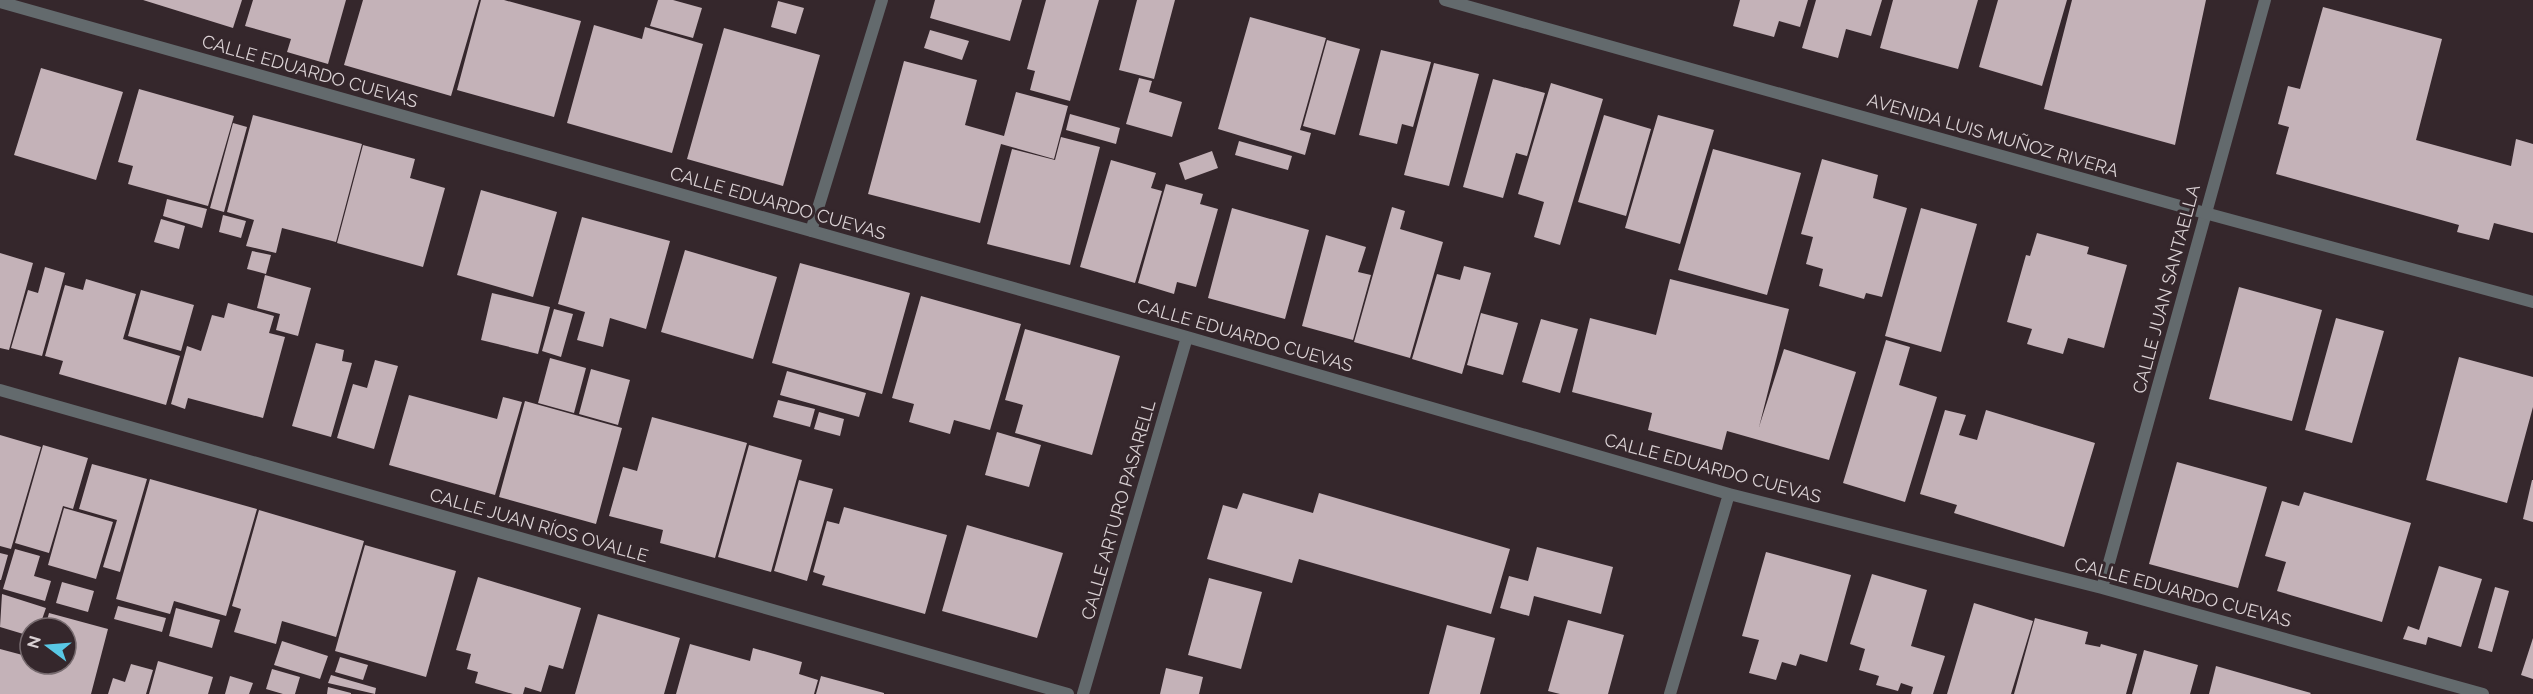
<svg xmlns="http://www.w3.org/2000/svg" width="2533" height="694" font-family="Raleway,sans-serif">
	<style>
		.building { fill: #c4b2b8 }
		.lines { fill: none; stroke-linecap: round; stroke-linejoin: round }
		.minor { stroke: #636a6d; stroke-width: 12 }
		.tertiary { stroke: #636a6d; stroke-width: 12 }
		.labels { text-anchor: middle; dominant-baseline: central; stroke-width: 6; stroke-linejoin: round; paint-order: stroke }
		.street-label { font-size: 18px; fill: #dad1d4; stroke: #35272c }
	</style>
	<rect width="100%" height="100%" fill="#35272c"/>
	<path class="building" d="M143,0H242L233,28Z
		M253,0H346L328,64L287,52L291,39L245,26Z
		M363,0H479L451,96L344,65Z
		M481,0H504L581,21L554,117L457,90Z
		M658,0H673L702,8L693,38L650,26Z
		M935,0H1022L1010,41L930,18Z
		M1046,0H1099L1070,101L1030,90L1035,71L1027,69Z
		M1137,0H1175L1154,79L1119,70Z
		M1740,0H1808L1800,27L1779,21L1774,37L1733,26Z
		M1816,0H1882L1871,36L1846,29L1838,58L1802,48Z
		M1893,0H1978L1958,69L1880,48Z
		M1998,0H2067L2042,86L1979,67Z
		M2072,0H2206L2175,145L2044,109Z
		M778,1L804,8L796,34L771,27Z
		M2323,7L2442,39L2416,140L2511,166L2516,139L2533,144V233L2494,223L2489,240L2457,232L2459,225L2276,174L2289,127L2278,124L2288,86L2300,89Z
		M1250,17L1326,38L1300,130L1311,133L1305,155L1218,129Z
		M594,25L642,39L645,27L703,44L672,153L567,123Z
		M724,28L820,55L783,186L687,159Z
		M930,30L969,41L962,60L924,48Z
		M1327,40L1360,49L1335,135L1303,126Z
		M1381,50L1431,62L1413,127L1402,124L1397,144L1359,135Z
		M904,61L977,80L965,125L1004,136L1016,92L1068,106L1054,159L1001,144L980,223L868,194Z
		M1434,63L1479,74L1449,186L1404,175Z
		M41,68L123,92L96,180L14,155Z
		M1139,78L1152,81L1149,92L1182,102L1172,137L1126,124Z
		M1493,79L1545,93L1527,156L1516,153L1503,198L1463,187Z
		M1551,83L1603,99L1560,245L1534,237L1544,202L1518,194Z
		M139,89L234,116L208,206L128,184L133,166L118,162Z
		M1070,114L1120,128L1116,144L1066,130Z
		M253,115L362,144L336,242L282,228L276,253L246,246L254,220L227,212Z
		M1604,115L1651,129L1626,216L1578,202Z
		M1658,115L1714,130L1680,244L1625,228Z
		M233,123L247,127L224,212L210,208Z
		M1061,137L1100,147L1070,265L987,244L1012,149L1055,160Z
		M1239,141L1292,156L1288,170L1235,155Z
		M363,145L415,159L410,178L445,188L423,267L337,243Z
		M1713,149L1801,173L1767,295L1678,270Z
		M1212,151L1218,168L1185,180L1179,163Z
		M1822,159L1878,175L1873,198L1907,208L1882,297L1866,293L1864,299L1819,286L1823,269L1806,264L1813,237L1801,234Z
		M1111,160L1156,173L1151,188L1162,191L1135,283L1080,267Z
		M1166,184L1203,194L1200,204L1218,209L1196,287L1177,282L1174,294L1138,283Z
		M481,190L557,212L533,297L457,275Z
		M167,199L207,209L202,228L163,216Z
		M1392,207L1405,211L1400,229L1443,242L1410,358L1354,342Z
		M1232,208L1309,230L1285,319L1208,298Z
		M1921,208L1977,224L1941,352L1885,336Z
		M223,215L246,221L241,238L219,232Z
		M582,217L670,241L646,329L610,318L603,347L577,340L585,312L558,304Z
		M161,219L185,226L179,249L154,242Z
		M2037,233L2089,247L2087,254L2127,265L2104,348L2068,338L2063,354L2027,344L2032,329L2007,322L2026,255L2030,256Z
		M1326,235L1366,247L1358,272L1371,275L1353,340L1302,326Z
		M685,250L777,277L753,359L661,332Z
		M252,251L271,255L266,274L247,269Z
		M0,253L33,263L9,350L0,348Z
		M800,263L910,293L882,394L772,363Z
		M1464,266L1491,273L1462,374L1412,359L1437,274L1460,280Z
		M45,267L65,273L42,356L11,348L28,290L38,293Z
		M265,275L311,288L298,336L276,330L280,314L257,308Z
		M86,279L136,294L123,339L180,356L166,405L59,374L63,361L45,356L65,285L83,290Z
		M1670,279L1789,309L1759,427L1784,349L1856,372L1829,460L1727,431L1722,450L1648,430L1652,413L1572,392L1590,318L1656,335Z
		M2239,287L2322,310L2292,421L2209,399Z
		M141,290L194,305L181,351L128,336Z
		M492,293L550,307L538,354L481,340Z
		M921,296L1021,324L990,430L954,420L950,434L909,422L914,404L892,398Z
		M228,303L274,316L269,333L285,337L263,418L188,398L185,409L171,404L187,346L201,351L212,315L224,318Z
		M554,309L573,314L561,357L542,351Z
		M1481,313L1518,323L1503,375L1467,365Z
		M2336,318L2384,331L2352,443L2305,430Z
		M1541,319L1578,329L1560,393L1522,382Z
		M1025,329L1120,356L1092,455L1015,433L1023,405L1005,400Z
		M1886,340L1910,347L1899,385L1937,397L1905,502L1843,483Z
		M316,343L344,350L342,361L352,363L331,437L292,426Z
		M2459,357L2533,377V407L2507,503L2426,480Z
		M550,358L586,368L574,413L538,403Z
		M375,360L398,366L374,449L337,438L353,384L367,388Z
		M591,369L630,380L618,425L579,414Z
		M787,371L866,393L859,417L780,395Z
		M409,395L497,419L503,397L522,402L495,495L389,465Z
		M778,400L815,409L810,427L773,417Z
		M525,401L622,428L596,524L499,497Z
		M1945,410L1966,415L1959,435L1977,440L1986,410L2095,443L2064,547L1954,513L1957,505L1920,494Z
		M819,412L844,419L840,436L814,429Z
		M652,417L747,443L715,558L660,543L663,530L609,516L623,467L637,471Z
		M997,432L1041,445L1029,487L985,475Z
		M0,435L41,447L11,549L0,546Z
		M43,445L88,458L73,509L63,506L49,553L15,543Z
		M749,445L802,460L771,572L718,557Z
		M2177,462L2267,487L2238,588L2149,564Z
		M92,464L147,479L120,572L103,567L117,520L79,509Z
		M150,479L257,509L226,616L174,601L170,614L116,599Z
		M799,480L833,489L807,581L774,571Z
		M2532,480H2533V522L2523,519Z
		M2304,492L2411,523L2382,622L2277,591L2286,562L2265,556L2282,501L2299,506Z
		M1243,493L1313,513L1319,493L1510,549L1491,614L1299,559L1292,583L1207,559L1223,505L1237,509Z
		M844,507L947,535L925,614L822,585L825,576L813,572L827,521L839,524Z
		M64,508L113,522L96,579L48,565Z
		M259,510L364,541L336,637L282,621L276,644L234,632L241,609L232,606Z
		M967,525L1063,553L1037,638L942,611Z
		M365,545L456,571L426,677L335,651Z
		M1537,547L1613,567L1601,614L1534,596L1529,616L1500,608L1509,576L1528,581Z
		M15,549L40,556L34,576L51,581L45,601L3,589Z
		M1766,552L1851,575L1827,662L1800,654L1796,666L1782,662L1776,680L1749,673L1759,640L1742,636Z
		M0,553L8,555L1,580H0Z
		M2439,566L2482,579L2461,647L2428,637L2426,645L2403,639L2408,626L2419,630Z
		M1872,574L1927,590L1911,646L1945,656L1933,694H1911L1913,687L1901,683L1898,691L1876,685L1879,676L1859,670L1865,649L1850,644Z
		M478,577L581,608L563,669L549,665L541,692L525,687L523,694H513L475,683L478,672L467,669L471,654L456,650Z
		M1209,578L1262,592L1241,669L1188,655Z
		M62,582L94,591L88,612L56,603Z
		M2495,587L2509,591L2492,652L2478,648Z
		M2,594L46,608L39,628H30V636L0,627Z
		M1974,603L2033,621L2011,694H1947Z
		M118,606L166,618L162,632L114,619Z
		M176,608L220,620L212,648L169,636Z
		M49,613L108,629L91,694H0V649L30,657V664H66V628H45Z
		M598,614L680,638L664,694H575Z
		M2035,618L2088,632L2085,644L2100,647L2101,644L2137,654L2126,694H2014Z
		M1568,620L1624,635L1608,694H1560L1548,691Z
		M1447,625L1495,638L1480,694H1429Z
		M2533,638V679L2521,675Z
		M282,641L328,656L320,679L274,665Z
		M690,644L750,661L753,648L802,662L799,674L818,680L814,694H676Z
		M2144,650L2198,665L2190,694H2132Z
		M340,657L368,665L363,680L335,672Z
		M158,661L213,677L208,694H149Z
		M131,664L153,670L146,694H108L113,678L125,682Z
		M2216,666L2311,693L2310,694H2209Z
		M1166,668L1203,677L1199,694H1160Z
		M272,669L300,677L295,694H283L266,689Z
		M331,675L376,688L375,694L328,683Z
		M230,676L253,683L249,694H225Z
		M821,676L884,693V694H816Z
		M328,687L351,693V694H327Z"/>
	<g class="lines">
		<path class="minor" d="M0,2L1187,337L1729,494L2102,588L2483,694
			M811,231L882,0
			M0,390L1068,694
			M2102,588L2265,0
			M1083,694L1187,337
			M1670,694L1729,494"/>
		<path class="tertiary" d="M1445,0L2205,213L2533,302"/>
	</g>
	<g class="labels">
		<g class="street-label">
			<text transform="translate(310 71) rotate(16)">CALLE EDUARDO CUEVAS</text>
			<text transform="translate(1993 135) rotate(16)">AVENIDA LUIS MUÑOZ RIVERA</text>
			<text transform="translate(778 203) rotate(16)">CALLE EDUARDO CUEVAS</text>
			<text transform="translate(2166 289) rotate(-75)">CALLE JUAN SANTAELLA</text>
			<text transform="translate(1245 335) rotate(16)">CALLE EDUARDO CUEVAS</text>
			<text transform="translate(1713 468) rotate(15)">CALLE EDUARDO CUEVAS</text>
			<text transform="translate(1118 510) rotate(-74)">CALLE ARTURO PASARELL</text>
			<text transform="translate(539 525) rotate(16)">CALLE JUAN RÍOS OVALLE</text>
			<text transform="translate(2183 592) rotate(15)">CALLE EDUARDO CUEVAS</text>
		</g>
	</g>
	<g transform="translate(48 646) rotate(286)"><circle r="28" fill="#35272c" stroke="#776b6f" stroke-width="1.5"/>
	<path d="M0-4.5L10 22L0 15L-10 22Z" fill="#59c8e5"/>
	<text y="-9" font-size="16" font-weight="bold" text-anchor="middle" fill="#dad1d4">N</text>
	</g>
</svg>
